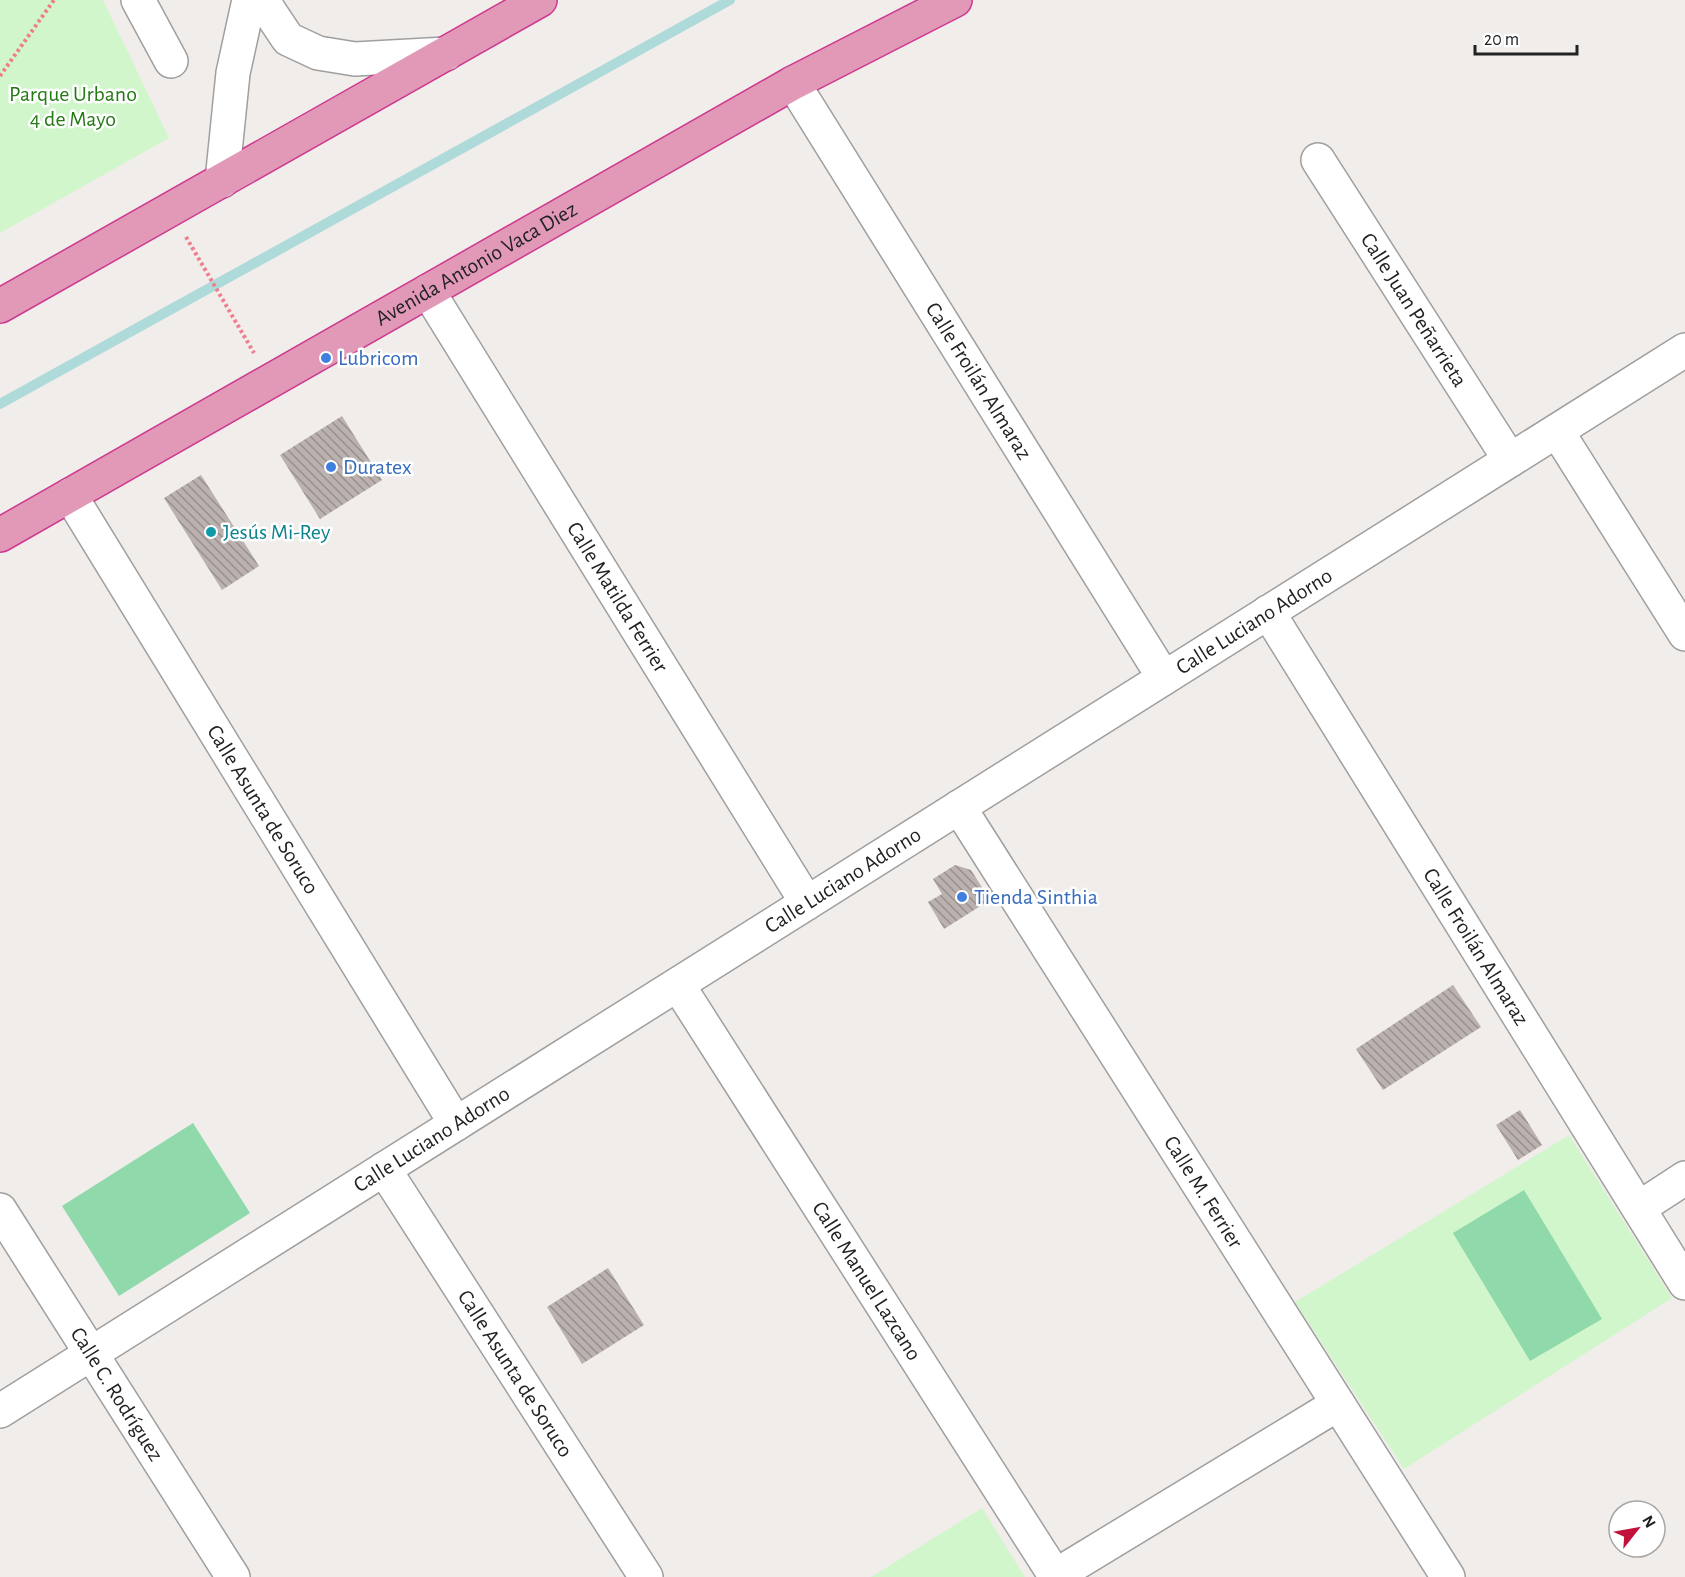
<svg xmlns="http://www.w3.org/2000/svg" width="1685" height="1577" font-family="'Alegreya Sans',sans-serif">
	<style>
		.park { fill: #d2f6cc }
		.pitch { fill: #8fd9ab }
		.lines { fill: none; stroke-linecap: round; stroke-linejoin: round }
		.stream { stroke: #aedada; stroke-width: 10 }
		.building { fill: url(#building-back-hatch) }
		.minor-casing { stroke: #9f9f9f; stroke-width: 36 }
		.highway-casing { stroke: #cd398f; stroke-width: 36 }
		.path { stroke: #ef7d8c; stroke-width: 4; stroke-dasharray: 3 3; stroke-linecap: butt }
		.minor { stroke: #fff; stroke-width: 33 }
		.highway { stroke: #e199b7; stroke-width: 33 }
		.shop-dot { fill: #3f7fe0; stroke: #fff; stroke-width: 2 }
		.culture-dot { fill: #0f9aa8; stroke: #fff; stroke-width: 2 }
		.labels { text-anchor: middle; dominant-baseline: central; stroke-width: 5; stroke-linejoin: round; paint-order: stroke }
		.park-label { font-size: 22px; fill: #257a16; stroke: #fff }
		.street-label { font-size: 22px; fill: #222; stroke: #fff }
		.shop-label { font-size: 22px; fill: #366cbe; stroke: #fff; text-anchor: start }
		.culture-label { font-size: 22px; fill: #0d838f; stroke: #fff; text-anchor: start }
	</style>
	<defs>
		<pattern id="building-back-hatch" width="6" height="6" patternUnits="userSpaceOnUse" patternTransform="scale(1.5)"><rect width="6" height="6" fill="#bbb2af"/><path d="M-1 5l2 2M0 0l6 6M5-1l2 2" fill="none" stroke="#98908e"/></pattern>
	</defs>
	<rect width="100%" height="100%" fill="#f1edea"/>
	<path class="park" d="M0,0H103L169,138L0,233Z
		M1569,1135L1672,1298L1404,1469L1295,1302Z
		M982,1508L1025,1577H871Z"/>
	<path class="pitch" d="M193,1123L250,1213L119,1296L62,1206Z
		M1524,1190L1602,1319L1530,1361L1453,1233Z"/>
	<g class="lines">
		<path class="stream" d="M0,404L730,0"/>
	</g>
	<path class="building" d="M342,416L382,480L320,519L280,455Z
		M201,475L259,566L222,590L164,498Z
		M955,865L971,870L990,900L944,929L928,902L942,894L933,879Z
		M1453,985L1481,1027L1383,1090L1356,1049Z
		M1520,1110L1542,1145L1518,1160L1496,1125Z
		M608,1268L644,1325L582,1364L547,1307Z"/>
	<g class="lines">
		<g class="minor-casing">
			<g id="minor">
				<path d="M138,0L171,61"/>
				<path d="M265,0L268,9L288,39L318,53L355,59L446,54"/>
				<path id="s1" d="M793,83L1164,678"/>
				<path id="s2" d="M1318,160L1510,460"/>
				<path d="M222,181L233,73L249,0"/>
				<path id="s3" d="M428,291L807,903"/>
				<path d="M1557,431L1685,634"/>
				<path id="s4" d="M70,495L456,1124"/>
				<path id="s5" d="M1268,612L1685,1283"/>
				<path id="s6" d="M959,807L1448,1577"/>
				<path id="s7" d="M678,985L1056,1577"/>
				<path id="s8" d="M384,1169L646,1577"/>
				<path d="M1639,1208L1685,1178"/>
				<path id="s9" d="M0,1210L233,1577"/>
				<path id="s10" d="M0,1411L1685,350"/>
				<path d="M1055,1576L1338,1404"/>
			</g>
		</g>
		<g class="highway-casing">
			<g id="highway">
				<path d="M0,306L540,0"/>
				<path id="s11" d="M0,535L793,83L955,0"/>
			</g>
		</g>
		<path class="path" d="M0,76L54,0
			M186,237L254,353"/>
		<use href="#minor" class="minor"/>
		<use href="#highway" class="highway"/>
	</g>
	<g class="shop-dot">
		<circle cx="326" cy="358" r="6"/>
		<circle cx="331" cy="467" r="6"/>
		<circle cx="962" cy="897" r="6"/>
	</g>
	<circle class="culture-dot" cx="211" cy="532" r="6"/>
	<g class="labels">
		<g class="park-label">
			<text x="73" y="94">Parque Urbano<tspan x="73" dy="25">4 de Mayo</tspan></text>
		</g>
		<g class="street-label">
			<text stroke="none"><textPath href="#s11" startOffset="548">Avenida Antonio Vaca Diez</textPath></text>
			<text stroke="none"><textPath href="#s2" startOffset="178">Calle Juan Peñarrieta</textPath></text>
			<text stroke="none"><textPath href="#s1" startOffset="351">Calle Froilán Almaraz</textPath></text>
			<text stroke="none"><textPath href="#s3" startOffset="360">Calle Matilda Ferrier</textPath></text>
			<text stroke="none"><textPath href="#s10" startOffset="1482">Calle Luciano Adorno</textPath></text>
			<text stroke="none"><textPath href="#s4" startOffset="369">Calle Asunta de Soruco</textPath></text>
			<text stroke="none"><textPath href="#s10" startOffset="996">Calle Luciano Adorno</textPath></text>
			<text stroke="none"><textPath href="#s5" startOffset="394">Calle Froilán Almaraz</textPath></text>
			<text stroke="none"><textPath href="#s10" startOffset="510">Calle Luciano Adorno</textPath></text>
			<text stroke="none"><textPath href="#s6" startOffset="456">Calle M. Ferrier</textPath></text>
			<text stroke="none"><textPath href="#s7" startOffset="351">Calle Manuel Lazcano</textPath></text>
			<text stroke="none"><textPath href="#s8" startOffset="243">Calle Asunta de Soruco</textPath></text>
			<text stroke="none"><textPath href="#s9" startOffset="218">Calle C. Rodríguez</textPath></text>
		</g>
		<g class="shop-label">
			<text x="338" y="358">Lubricom</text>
			<text x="343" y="467">Duratex</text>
			<text x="974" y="897">Tienda Sinthia</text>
		</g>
		<g class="culture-label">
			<text x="223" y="532">Jesús Mi-Rey</text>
		</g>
	</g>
	<g transform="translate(1637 1529) rotate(59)"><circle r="28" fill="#ffffff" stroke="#a7a7a7" stroke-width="1.5"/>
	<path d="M0-4.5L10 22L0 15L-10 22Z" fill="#c2123b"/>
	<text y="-9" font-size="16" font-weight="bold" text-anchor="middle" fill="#222222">N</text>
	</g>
	<path d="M1475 45v9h102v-9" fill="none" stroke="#222222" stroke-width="3"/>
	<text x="1484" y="45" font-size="18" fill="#222222" stroke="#ffffff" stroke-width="4.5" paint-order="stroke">20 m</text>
</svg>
